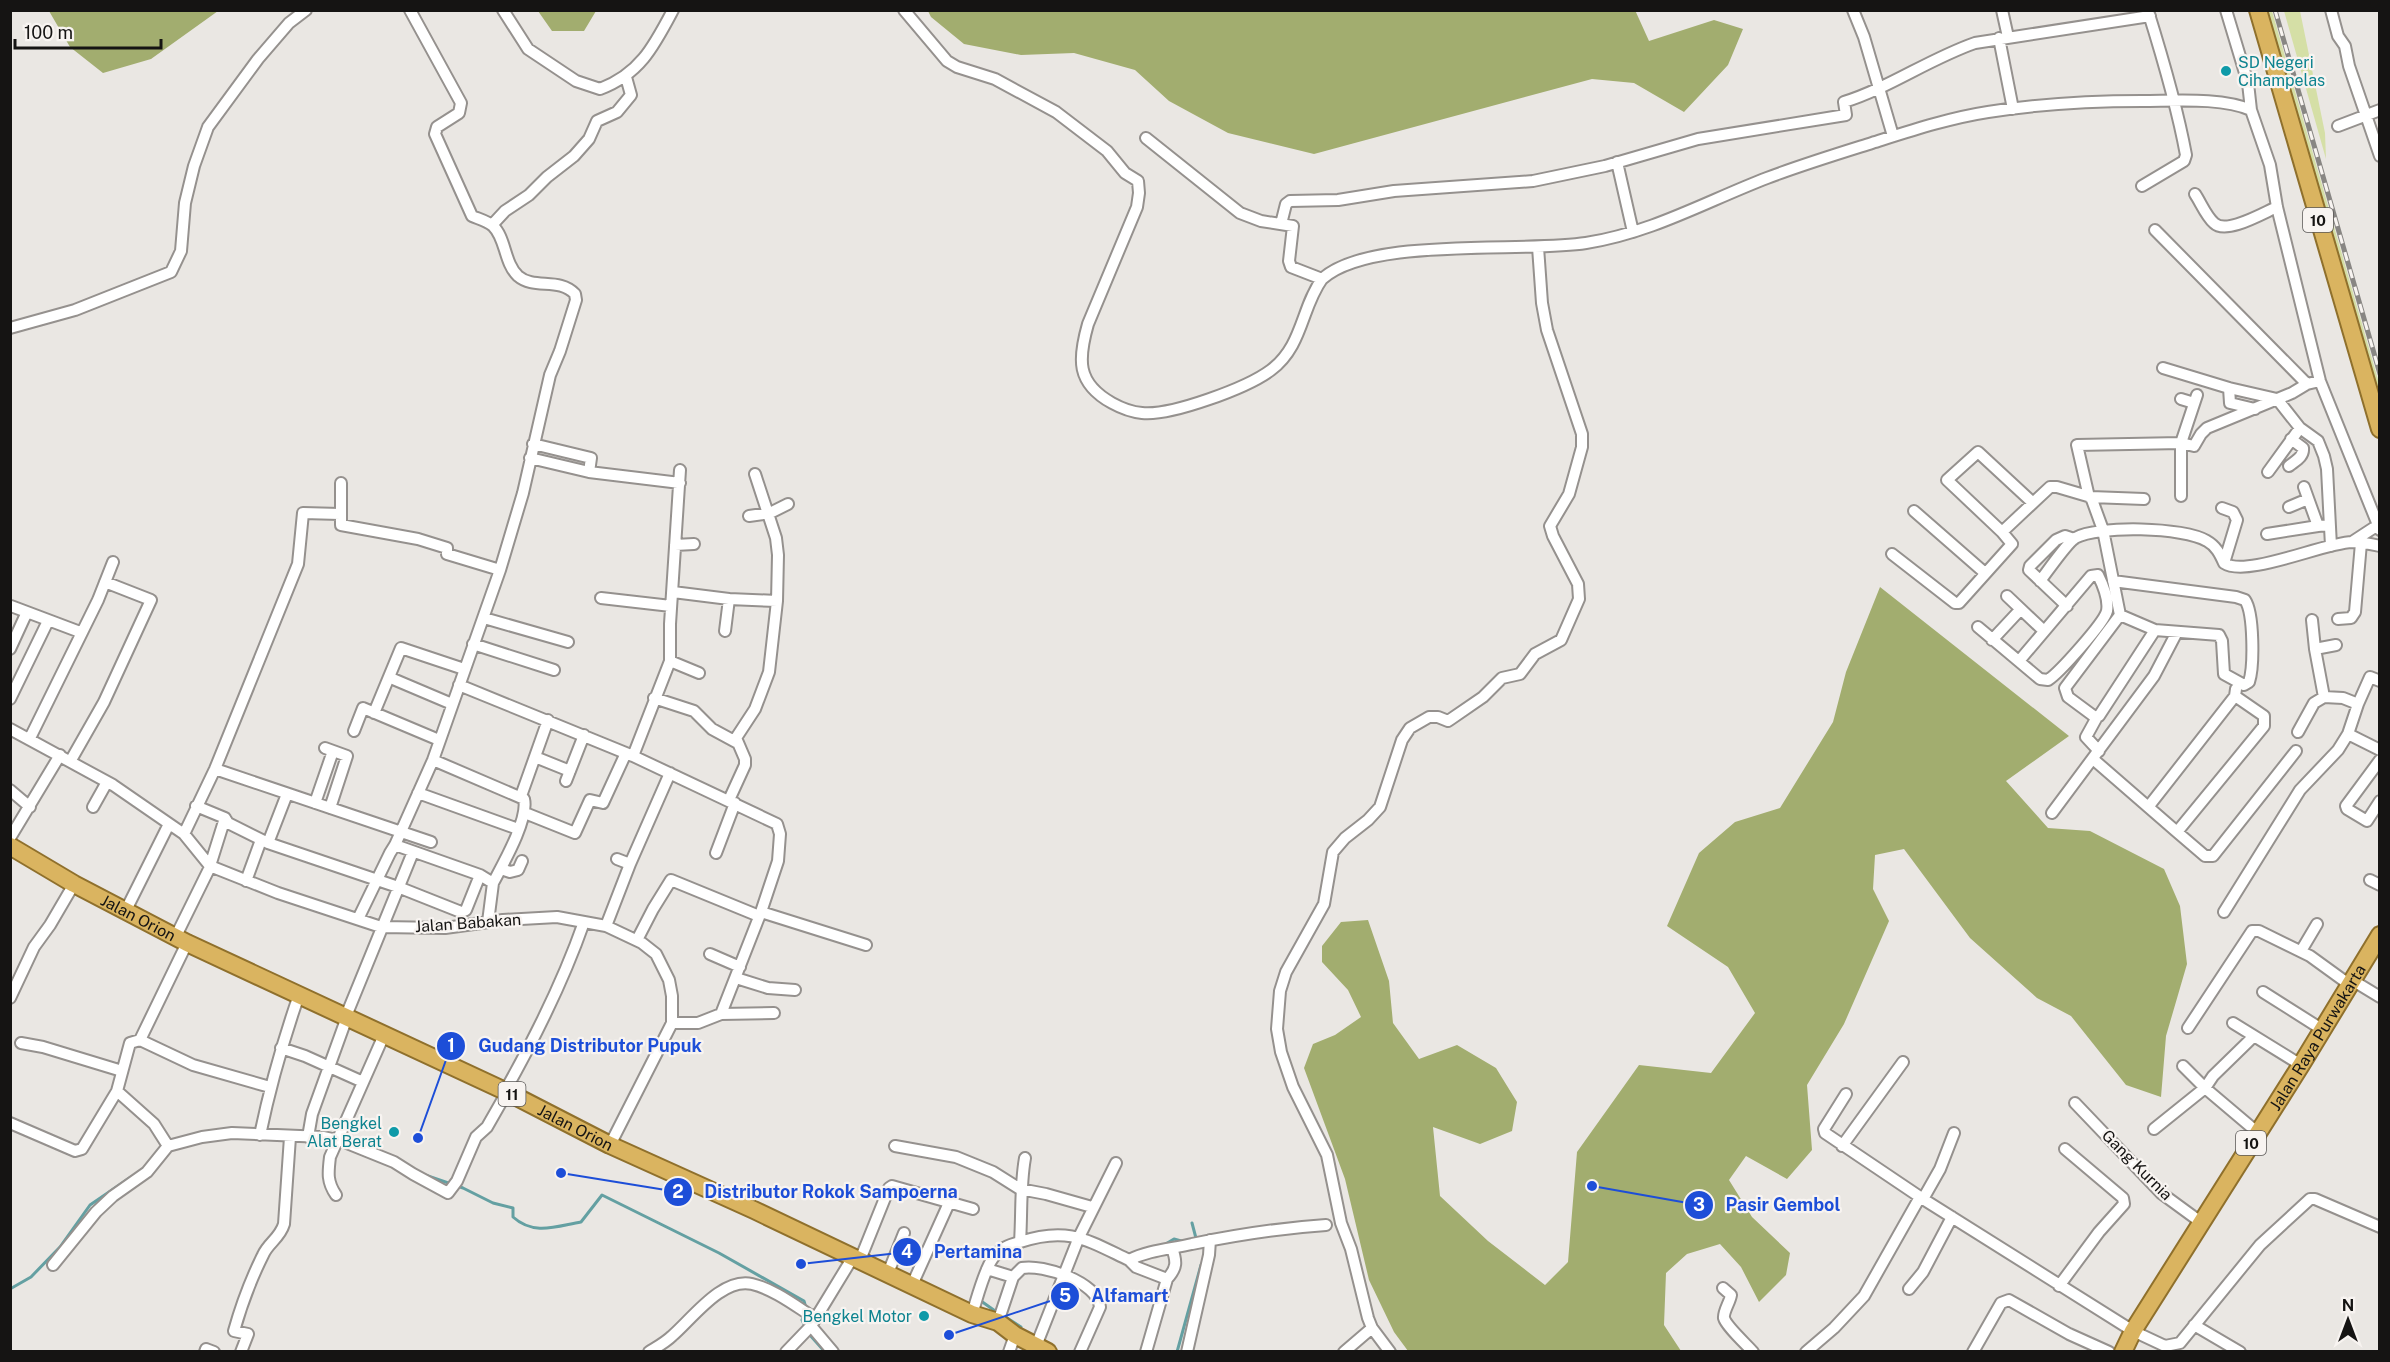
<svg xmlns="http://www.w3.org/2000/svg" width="2390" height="1362" font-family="'Public Sans',sans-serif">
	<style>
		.green { fill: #d5dfa6 }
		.forest { fill: #a2ad6f }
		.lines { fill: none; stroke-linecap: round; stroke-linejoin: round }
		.stream { stroke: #64a0a2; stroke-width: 3 }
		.minor-casing { stroke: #95918e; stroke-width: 14 }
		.trunk-casing { stroke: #8f702c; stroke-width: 20 }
		.minor { stroke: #fff; stroke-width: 10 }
		.trunk { stroke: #dab460; stroke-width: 16 }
		.rail-casing { stroke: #888683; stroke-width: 5 }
		.rail { stroke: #f8f4f1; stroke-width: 3; stroke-dasharray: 9; stroke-linecap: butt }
		.culture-dot { fill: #0f9aa8; stroke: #f8f4f1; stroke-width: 2 }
		.labels { text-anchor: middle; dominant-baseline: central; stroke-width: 4.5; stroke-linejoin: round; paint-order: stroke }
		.shield { fill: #f8f4f1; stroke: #595756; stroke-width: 1.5 }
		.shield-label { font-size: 15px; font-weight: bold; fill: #151413 }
		.culture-label { font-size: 16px; fill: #0d838f; stroke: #f8f4f1; text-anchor: end }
		.street-label { font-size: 16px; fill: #151413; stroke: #f8f4f1 }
		.leader { fill: none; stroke: #1d4ed8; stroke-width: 2 }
		.callout-dot { fill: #1d4ed8; stroke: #f8f4f1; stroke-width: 2 }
		.mark-label { font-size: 18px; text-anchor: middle; font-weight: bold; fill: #fff }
		.callout-label { font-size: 18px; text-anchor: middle; font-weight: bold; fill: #1d4ed8; stroke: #f8f4f1; stroke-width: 4.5; stroke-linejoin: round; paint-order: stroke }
	</style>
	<rect width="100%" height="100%" fill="#eae7e3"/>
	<path class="green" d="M2266,11H2272L2379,383V400Z
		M2284,11H2300L2325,133L2326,159Z"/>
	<path class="forest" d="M1635,10L1649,41L1714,20L1743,29L1728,65L1684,112L1634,83L1592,79L1314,154L1228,133L1169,101L1135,70L1074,53L1021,55L964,44L931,17L928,11Z
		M49,11H218L151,59L103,73L70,47Z
		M538,11H596L584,31H552Z
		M1880,587L2069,736L2006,781L2048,828L2090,831L2164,869L2180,906L2187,964L2166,1036L2161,1097L2126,1085L2071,1016L2037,998L1970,938L1904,849L1875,855L1873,889L1889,921L1844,1024L1807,1085L1812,1150L1787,1179L1746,1156L1729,1180L1752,1217L1790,1253L1786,1275L1759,1302L1741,1267L1720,1244L1687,1254L1666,1273L1664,1325L1681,1351H1408L1394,1332L1369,1280L1345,1179L1304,1068L1313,1044L1335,1035L1361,1017L1348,990L1322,962V946L1341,922L1368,920L1389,981L1393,1023L1419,1059L1457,1045L1496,1068L1517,1102L1512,1131L1480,1144L1433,1127L1440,1196L1488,1241L1545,1285L1568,1262L1577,1152L1639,1065L1711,1073L1755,1013L1728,967L1667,926L1699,853L1735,822L1780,808L1833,722L1846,672Z"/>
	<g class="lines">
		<path class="stream" d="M425,1175L463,1188L493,1203L513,1208V1217C534,1236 557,1226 581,1222L602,1195L719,1253L804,1301L806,1308
			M1192,1223L1197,1242
			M1164,1245L1174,1239L1185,1242
			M10,1289L31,1277L60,1247L90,1205L131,1177
			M981,1301L998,1313
			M804,1315L802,1320L806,1328
			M1004,1316L1021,1327L1020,1331
			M809,1334L825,1352
			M1177,1352L1201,1265"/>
		<g class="minor-casing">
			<path id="minor" d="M503,10L528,49L576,81L600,89C640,74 654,46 673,10
				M904,10L947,61L957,67L995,79L1056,112L1107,151L1125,173L1138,181L1139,193L1137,207L1088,324C1078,359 1076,383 1112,403C1121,408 1131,412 1142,413C1171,416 1247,388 1271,370C1303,346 1301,308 1322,279C1369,236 1521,253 1586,243C1651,233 1707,201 1767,178C1801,165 1837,154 1872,143C1910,131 1949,118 1988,112C2039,104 2091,101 2142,101C2174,101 2222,97 2251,110L2270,165L2277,207L2320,381L2380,530
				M1853,10L1864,37L1893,136
				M2002,10L2008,37
				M2226,10L2248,83L2251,110
				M2331,10L2338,36L2345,46L2349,66L2380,156
				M1999,38L2013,109
				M2338,126L2380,110
				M1146,138L1240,213L1261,221L1293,226L1289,261L1291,267L1322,279
				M1617,162L1633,232
				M2142,186L2184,161L2186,155C2177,106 2163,59 2148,11
				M2195,194C2201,203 2206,216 2214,223C2226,235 2263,213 2277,207
				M1281,224L1286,204L1290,201L1338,200L1394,191L1533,181L1605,166L1698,139L1846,115L1844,102C1889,88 1929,59 1975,43L2150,16
				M492,225L505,211L529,195L547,177L574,156L589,139L597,121L617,112L631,95L626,77
				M2155,230L2307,384
				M10,328L75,310L171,272L181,251L185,203L194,166L208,127L258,59L289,23L306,10
				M2163,368L2229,388L2277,399L2300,428L2318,441L2324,456L2327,469L2331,546
				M2229,388L2230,403L2255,409
				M2181,399L2194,403
				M533,444L591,458L589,472L680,483
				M530,458L589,472
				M2289,466C2295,461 2304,457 2303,448L2291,439
				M2268,472L2300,428
				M341,483V525L418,539L447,548V554L500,570
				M2304,487L2318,526L2329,525
				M2181,496V443L2197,395
				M2089,497L2077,445L2181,443L2194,446L2201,434L2207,428L2292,393L2307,384L2320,381
				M2091,497L2103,530L2120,615L2065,688L2068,697L2095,717L2099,716L2155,630
				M2289,507L2308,499
				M2222,508L2233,512L2237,520L2224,563
				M1914,511L1985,573
				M749,516L770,513L788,504
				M2002,532L2050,487H2057L2091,497L2144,499
				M2267,534L2318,526
				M2352,542L2378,525
				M675,545L694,544
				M1892,554L1955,603H1959L2012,544L2002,532L1947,480L1978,452L2032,502
				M2040,581C2047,572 2067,543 2075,538C2098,525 2184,527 2207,541C2216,546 2220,554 2224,563C2246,578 2323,543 2352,542C2361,542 2371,544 2380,546
				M2113,581L2236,597L2245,600C2254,613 2254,667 2249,682L2244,685L2224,674L2222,641L2219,635L2155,630L2120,615
				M673,592L729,599L777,601
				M2007,596L2044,631
				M601,598L671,606
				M11,606L80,632
				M2067,606L2029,570L2030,566L2056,540L2065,536L2074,539
				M484,618L568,642
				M2338,619L2351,618L2355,612L2361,543
				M2312,620L2315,649L2324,697L2343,698L2358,704L2370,677L2380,681
				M1978,627L2040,679L2048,680C2059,673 2104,623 2107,611C2109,600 2103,585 2098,575L2091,576L2019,661
				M725,631L729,599
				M1992,640L2020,610
				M473,644L554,670
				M10,649L27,612
				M2315,649L2336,645
				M670,661L699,673
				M393,679L452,704
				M459,685L633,756L777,824L780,834L778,861L761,912L721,1014L698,1023H672
				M654,698L694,711L712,729L736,742
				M10,699L48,621
				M2358,704L2348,734L2380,750
				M374,713L401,648L464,669
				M2097,717L2086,737L2099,751
				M10,729L113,785L184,834L210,866L278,893L381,927L445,928L503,920L557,917L606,926L642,943L656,954L669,980L672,996V1023L610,1145
				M354,731L363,708L439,740
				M2298,732L2314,703L2324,697
				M30,738L98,600L113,562
				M325,748L347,756L330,808
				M633,756L670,661V624L680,470
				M535,757L570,771
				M2093,759L2177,832L2264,726V716L2235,696
				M71,760L104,702L151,600L105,582
				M433,760L524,799C529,819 503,864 493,883
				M2380,760L2346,806L2347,809L2367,821L2380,801
				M215,769L431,842
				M566,781L584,735
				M10,790L30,807
				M418,793L518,829
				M521,796L548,720
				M729,800L745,765V759L736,738L755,709L769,672L777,601L778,555L776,538L755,474
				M315,803L333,751
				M196,806L225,818L228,823L268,843L398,887L461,912L466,910L480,875
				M2149,806L2235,696L2236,689
				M93,807L107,782
				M525,813L575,833L590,800L603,803L626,753
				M2052,813L2154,676L2177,632
				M2177,832L2205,856H2213L2296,751
				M184,834L215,769L298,564L303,513L340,514
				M10,838L60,755
				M268,843L287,794
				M395,845L480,875L493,883L488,922
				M716,853L735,803
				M617,859L630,864
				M501,869L510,872L518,870L522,861
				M2370,880L2380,885
				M246,881L261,840
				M125,912L169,824
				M761,912L866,945
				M2224,912L2300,790L2338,750L2348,734
				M358,919L390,853L395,845L433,760L500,570L523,493L550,375L560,351L576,300L575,294C559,277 534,290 518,276C504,263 506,238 493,226C487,221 479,219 472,216L435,134L437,127L459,113L461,103L410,10
				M606,926L630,864L670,773
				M175,938L209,869L225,818
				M637,940L653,909L671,880L759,916
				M2301,951L2317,924
				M710,954L740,967
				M736,978L768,988L795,990
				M2352,980L2380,997
				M2263,992L2323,1030
				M10,998L34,947L50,925L74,884
				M721,1014L774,1013
				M346,1016L413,852
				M2233,1023L2301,1065
				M2188,1028L2252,931H2259L2310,956L2350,985
				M140,1040L193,1065L270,1087
				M21,1043L43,1047L122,1071
				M281,1048L305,1056L363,1082
				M2183,1066L2205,1088L2257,1132
				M117,1091L154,1124L168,1146
				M505,1091C536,1036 563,982 584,922
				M1846,1094L1824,1129L1825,1133L1923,1199L2133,1331L2165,1346L2180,1343L2260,1245L2310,1199H2315L2380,1227
				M2075,1103L2161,1193L2202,1223
				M10,1123L75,1151L82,1149L117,1091L130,1043L140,1040L187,943
				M2154,1129L2205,1088L2213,1076L2253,1037
				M260,1135C270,1087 283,1041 299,995
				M308,1137L312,1114L347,1017
				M895,1146L956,1157L993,1172L1020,1189L1046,1194L1092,1207
				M1842,1146L1903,1062
				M336,1195C327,1182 328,1173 330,1157L384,1035
				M1923,1199L1940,1169L1954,1133
				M1020,1242C1022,1213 1020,1186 1025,1158
				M860,1260L889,1188L892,1186L973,1209
				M1129,1260C1149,1250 1171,1249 1192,1244C1236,1235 1281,1228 1326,1225
				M53,1265L96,1212L113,1196L147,1172L168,1146L202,1137L232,1133L323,1137L342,1141L394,1162L413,1174L448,1193L457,1181L476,1137L487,1127L507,1092
				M987,1269L1013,1277
				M888,1273L904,1233
				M912,1285L949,1203
				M2059,1286L2099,1232L2124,1204L2123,1198L2065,1149
				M1723,1288L1731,1295C1730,1302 1723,1312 1724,1318C1726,1326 1747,1345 1753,1352
				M1909,1289L1923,1272L1952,1217
				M972,1314C977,1299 984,1270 993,1258C1000,1248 1009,1245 1020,1242C1068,1226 1087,1240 1129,1260L1136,1267L1167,1279
				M998,1322L1013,1277L1022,1268C1043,1264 1098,1282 1100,1307L1080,1352
				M2194,1325L2240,1352
				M811,1326L833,1352
				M1036,1346L1079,1237L1116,1163
				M205,1352L206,1349L214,1352
				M241,1352L248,1334L234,1331C241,1306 251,1279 263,1255C268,1243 280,1238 284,1224L290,1137
				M649,1352C657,1347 666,1342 672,1336C692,1319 722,1277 752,1284C773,1289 793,1304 810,1315L816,1317
				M786,1352L811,1326L853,1257
				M1009,1352L1015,1335
				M1146,1352L1167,1279C1177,1268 1177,1262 1172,1248
				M1187,1352L1209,1255L1210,1240
				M1344,1352L1372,1328
				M1390,1352L1372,1328L1368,1318L1351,1249L1341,1223L1327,1155L1293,1087L1281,1052L1277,1029L1280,991L1286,972L1324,904L1333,852L1345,838L1368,820L1380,807L1402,740L1410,728L1429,717H1438L1448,721L1451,719L1483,697L1502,678L1520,674L1535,654L1561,640L1579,599L1578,584L1553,536L1550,526L1569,494L1582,447V434L1547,330L1542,303L1538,247
				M1806,1352L1834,1328L1864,1296L1920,1197
				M1973,1352L2001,1303L2009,1300L2069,1334L2109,1352"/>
		</g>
		<g class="trunk-casing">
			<g id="trunk">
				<path d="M2258,10L2380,429"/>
				<path id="s1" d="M10,846L74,884L187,943L505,1091L610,1145L754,1210L972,1314L998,1322L1015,1335L1048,1352"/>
				<path id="s2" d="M2123,1352L2133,1331L2301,1065L2380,935"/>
			</g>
		</g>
		<use href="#minor" class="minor"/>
		<use href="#trunk" class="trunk"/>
		<g class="rail-casing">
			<path id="rail" d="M2275,10L2380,374"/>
		</g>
		<use href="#rail" class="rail"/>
	</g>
	<g class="culture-dot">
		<circle cx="2226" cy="71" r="6"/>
		<circle cx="394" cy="1132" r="6"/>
		<circle cx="924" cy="1316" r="6"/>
	</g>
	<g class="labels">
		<g class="shield">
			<rect x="2303" y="208" width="30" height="24" rx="4.5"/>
			<rect x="498.5" y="1082" width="27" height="24" rx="4.5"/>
			<rect x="2236" y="1131" width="30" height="24" rx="4.5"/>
		</g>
		<g class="shield-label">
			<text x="2318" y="220">10</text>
			<text x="512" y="1094">11</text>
			<text x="2251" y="1143">10</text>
		</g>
		<g class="culture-label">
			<text x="2238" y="62" text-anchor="start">SD Negeri<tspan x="2238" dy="18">Cihampelas</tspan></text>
			<text x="382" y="1123">Bengkel<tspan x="382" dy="18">Alat Berat</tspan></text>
			<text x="912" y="1316">Bengkel Motor</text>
		</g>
		<g class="street-label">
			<text stroke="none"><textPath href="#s1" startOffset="147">Jalan Orion</textPath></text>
			<text transform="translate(468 923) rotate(-4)">Jalan Babakan</text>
			<text stroke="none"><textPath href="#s2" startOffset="370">Jalan Raya Purwakarta</textPath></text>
			<text stroke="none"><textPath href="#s1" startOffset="632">Jalan Orion</textPath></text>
			<text transform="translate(2137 1165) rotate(45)">Gang Kurnia</text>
		</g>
	</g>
	<path class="leader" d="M418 1138L451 1046M561 1173L678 1192M1592 1186L1699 1205M801 1264L907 1252M949 1335L1065 1296"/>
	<g class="callout-dot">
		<circle cx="418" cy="1138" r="6"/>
		<circle cx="561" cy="1173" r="6"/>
		<circle cx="1592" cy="1186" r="6"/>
		<circle cx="801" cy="1264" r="6"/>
		<circle cx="949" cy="1335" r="6"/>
		<circle cx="451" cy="1046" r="15"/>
		<circle cx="678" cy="1192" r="15"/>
		<circle cx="1699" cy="1205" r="15"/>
		<circle cx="907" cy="1252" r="15"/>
		<circle cx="1065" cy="1296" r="15"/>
	</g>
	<g class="mark-label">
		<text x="451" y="1052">1</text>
		<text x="678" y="1198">2</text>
		<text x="1699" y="1211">3</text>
		<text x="907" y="1258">4</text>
		<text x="1065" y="1302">5</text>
	</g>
	<g class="callout-label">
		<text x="590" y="1052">Gudang Distributor Pupuk</text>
		<text x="831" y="1198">Distributor Rokok Sampoerna</text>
		<text x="1783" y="1211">Pasir Gembol</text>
		<text x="978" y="1258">Pertamina</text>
		<text x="1130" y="1302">Alfamart</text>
	</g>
	<rect width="2390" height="1362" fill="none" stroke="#151413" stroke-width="24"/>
	<g transform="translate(2348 1320)" stroke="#f8f4f1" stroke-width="4.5" paint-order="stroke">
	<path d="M0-4.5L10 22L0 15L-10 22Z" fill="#151413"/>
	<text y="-9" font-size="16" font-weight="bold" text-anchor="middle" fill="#151413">N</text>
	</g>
	<path d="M15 39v9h146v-9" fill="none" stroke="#151413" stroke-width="3"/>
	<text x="24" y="39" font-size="18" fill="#151413" stroke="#f8f4f1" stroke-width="4.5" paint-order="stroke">100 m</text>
</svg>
